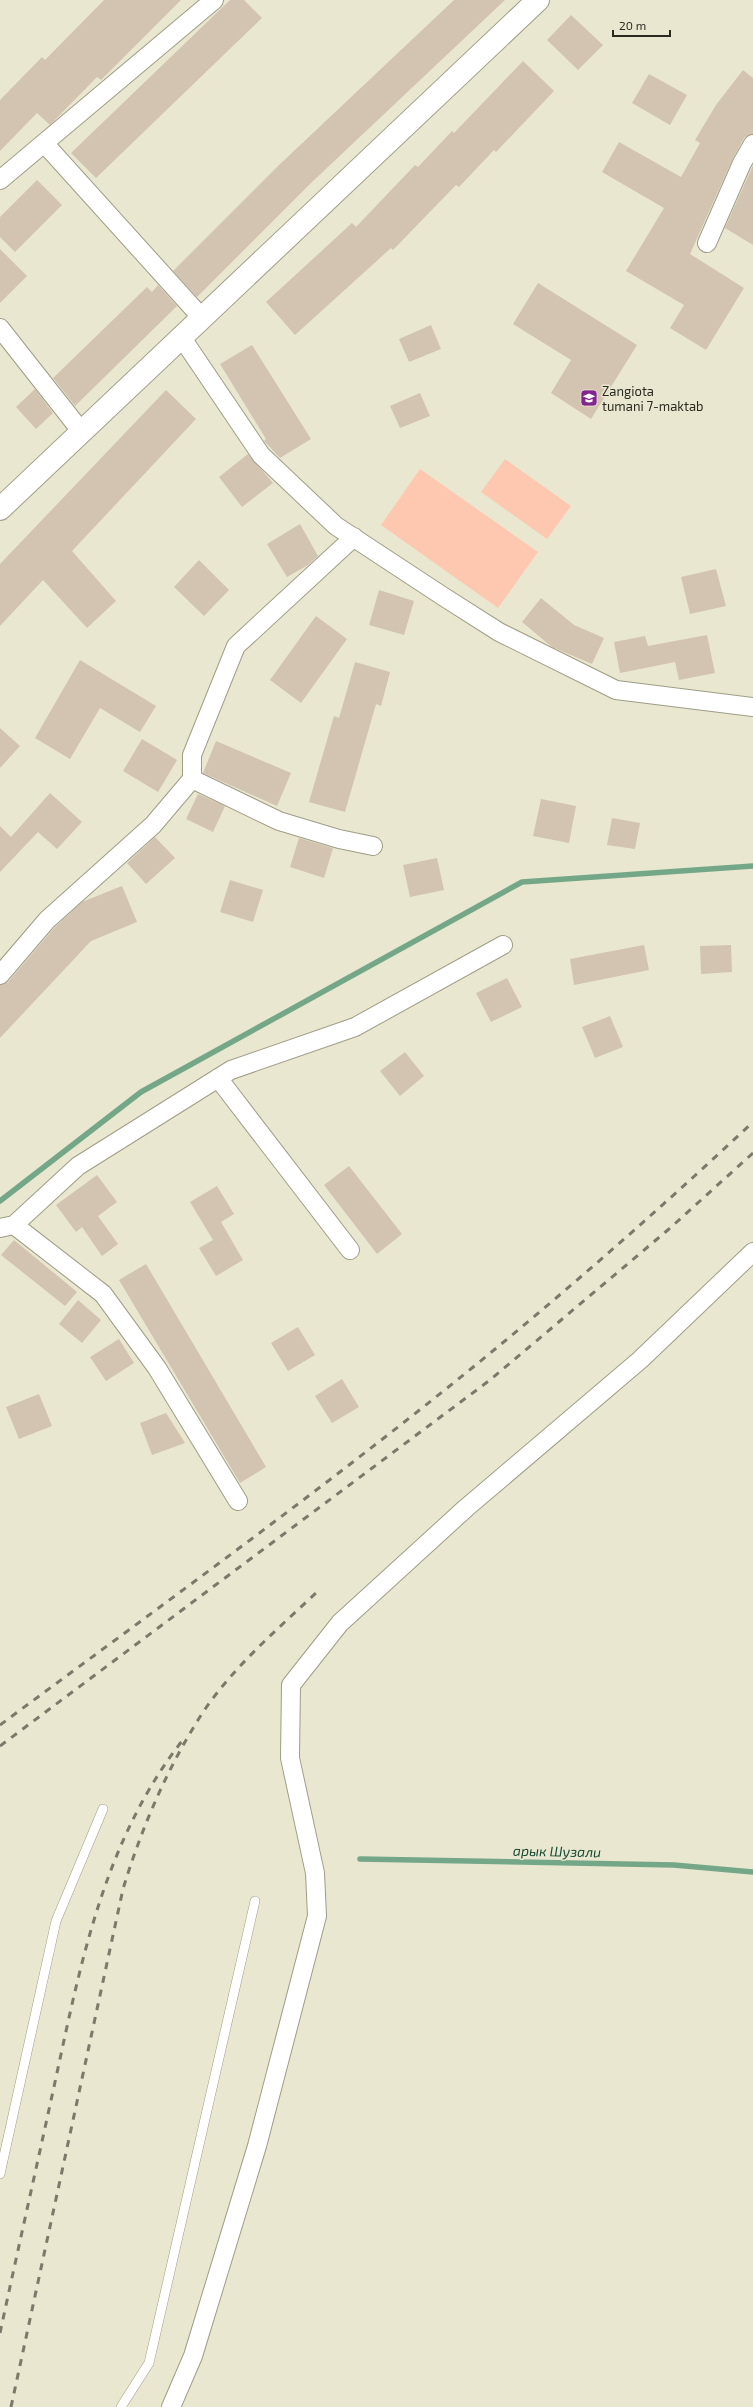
<svg xmlns="http://www.w3.org/2000/svg" width="753" height="2407" font-family="'Exo 2',sans-serif">
	<style>
		.green { fill: #fdc8af }
		.lines { fill: none; stroke-linecap: round; stroke-linejoin: round }
		.stream { stroke: #74a787; stroke-width: 5.5 }
		.building { fill: #d3c4b1 }
		.lane-casing { stroke: #9f9d87; stroke-width: 10 }
		.street-casing { stroke: #9f9d87; stroke-width: 20 }
		.secondary-casing { stroke: #9f9d87; stroke-width: 24 }
		.lane { stroke: #fff; stroke-width: 9 }
		.street { stroke: #fff; stroke-width: 18 }
		.secondary { stroke: #fff; stroke-width: 22 }
		.rail { stroke: #7b796a; stroke-width: 3; stroke-dasharray: 7 7; stroke-linecap: butt }
		.labels { text-anchor: middle; dominant-baseline: central; stroke-width: 3; stroke-linejoin: round; paint-order: stroke }
		.poi-label { font-size: 13px; fill: #2b2a21; stroke: #e9e7d0; text-anchor: start }
		.water-label { font-size: 14px; font-style: italic; fill: #154c32; stroke: #e9e7d0 }
	</style>
	<rect width="100%" height="100%" fill="#e9e7d0"/>
	<path class="green" d="M505,459L571,506L547,539L481,492Z
		M420,469L538,552L498,608L381,525Z"/>
	<g class="lines">
		<path class="stream" d="M0,1201L141,1092L522,882L753,866
			M360,1859L674,1865L753,1872"/>
	</g>
	<path class="building" d="M104,0H181L101,80L97,77L50,125L37,113L0,151V100L42,57L45,60Z
		M230,0H244L262,18L96,178L71,153Z
		M454,0H505L311,183L197,297L173,271L278,166Z
		M571,15L603,45L578,70L547,40Z
		M523,61L554,91L496,152L494,150L459,187L456,185L393,250L391,248L295,335L266,302L352,223L356,227L415,165L418,167L452,131L454,133Z
		M743,70L753,78V134L744,138L733,158L690,254L744,288L706,350L670,328L684,305L626,271L664,208L602,172L619,142L681,177L700,143L695,140L716,105Z
		M649,74L687,95L670,125L632,103Z
		M753,165V245L725,228Z
		M37,180L62,205L15,252L0,237V217Z
		M0,249L27,276L0,303Z
		M538,283L637,345L591,419L551,393L571,360L513,324Z
		M158,285L177,306L75,406L53,378L147,287L152,292Z
		M431,325L441,349L409,362L399,339Z
		M252,345L311,439L280,458L264,441L266,439L220,364Z
		M35,389L53,413L36,429L16,407Z
		M166,390L196,419L72,551L116,601L87,628L43,580L0,626V564Z
		M420,393L430,416L400,428L390,406Z
		M248,454L273,483L242,507L219,477Z
		M300,524L318,556L308,565L287,577L267,544Z
		M199,560L229,590L204,616L174,587Z
		M716,569L726,606L690,614L681,577Z
		M379,590L414,601L404,635L369,625Z
		M541,598L574,625L604,638L592,664L552,647L522,622Z
		M316,616L347,639L301,703L270,680Z
		M707,635L715,673L679,680L675,662L620,673L614,642L645,636L648,646Z
		M80,660L156,706L140,732L100,708L70,759L35,738Z
		M355,662L390,672L381,706L376,704L345,812L309,802L334,716L339,718Z
		M0,728L20,746L0,768Z
		M142,739L177,760L158,792L123,771Z
		M216,741L291,773L277,806L203,773Z
		M50,793L82,822L57,849L38,832L0,872V826L11,837Z
		M198,794L225,806L213,832L186,819Z
		M541,799L576,806L569,843L533,836Z
		M612,818L640,823L635,849L607,845Z
		M155,837L175,858L146,884L127,863Z
		M299,838L333,848L324,878L290,867Z
		M437,858L444,890L410,897L403,865Z
		M230,880L263,890L253,922L220,912Z
		M122,886L137,922L91,941L0,1038V985L8,982L55,927L82,902Z
		M644,945L649,970L574,985L570,959Z
		M731,945L732,972L701,974L700,946Z
		M507,978L522,1007L491,1022L476,993Z
		M610,1016L623,1047L595,1058L582,1027Z
		M405,1052L424,1076L400,1096L380,1071Z
		M349,1166L402,1234L377,1254L324,1185Z
		M97,1175L117,1202L98,1216L118,1244L102,1256L82,1227L76,1232L56,1205Z
		M217,1186L234,1214L221,1222L243,1260L216,1276L199,1248L213,1240L190,1202Z
		M14,1240L77,1292L65,1306L1,1255Z
		M146,1264L266,1467L240,1483L119,1280Z
		M78,1300L101,1320L82,1343L59,1324Z
		M298,1327L315,1355L288,1371L271,1343Z
		M119,1339L134,1363L106,1381L90,1357Z
		M342,1379L359,1407L332,1423L315,1396Z
		M39,1394L52,1426L19,1439L6,1407Z
		M166,1413L185,1443L152,1455L140,1423Z"/>
	<g class="lines">
		<g class="lane-casing">
			<path id="lane" d="M0,2174L56,1921L103,1809
				M121,2407L149,2363L255,1901"/>
		</g>
		<g class="street-casing">
			<path id="street" d="M44,143L202,318
				M0,180L214,0
				M707,243L742,163L753,144
				M0,328L81,431
				M182,338L261,455L336,526L444,597L499,632L616,690L753,707
				M192,779L279,821L339,839L373,846
				M0,975L47,920L153,825L192,779V755L236,646L354,537
				M218,1078L350,1250
				M14,1225L103,1294L157,1368L238,1501
				M0,1228L14,1225L78,1166L231,1070L355,1027L503,945
				M171,2407L193,2356L257,2146L317,1916L315,1873L290,1758L291,1685L340,1623L466,1508L640,1360L753,1252"/>
		</g>
		<g class="secondary-casing">
			<path id="secondary" d="M0,509L538,0"/>
		</g>
		<use href="#lane" class="lane"/>
		<use href="#street" class="street"/>
		<use href="#secondary" class="secondary"/>
		<path class="rail" d="M0,1725C158,1608 319,1492 472,1368C569,1289 662,1207 753,1122
			M0,1746L490,1380L669,1229L753,1153
			M0,2333C18,2249 37,2165 55,2082C81,1962 104,1841 182,1741
			M11,2407L123,1889C141,1830 165,1773 198,1720C229,1670 276,1631 318,1591"/>
	</g>
	<defs>
		<g id="school-square" transform="scale(0.9)"><rect x="-9" y="-9" width="18" height="18" rx="4" fill="#832590" stroke="#e9e7d0"/><path d="M0-5L7-2L0 1L-7-2ZM-4 1L0 2.5L4 1V4Q0 6-4 4Z" fill="#fff"/></g>
	</defs>
	<g fill-rule="evenodd">
		<use href="#school-square" x="589" y="398"/>
	</g>
	<g class="labels">
		<g class="poi-label">
			<text x="602" y="391">Zangiota<tspan x="602" dy="15">tumani 7-maktab</tspan></text>
		</g>
		<g class="water-label">
			<text transform="translate(557 1851) rotate(1)">арык Шузали</text>
		</g>
	</g>
	<path d="M613 30v6h57v-6" fill="none" stroke="#2b2a21" stroke-width="2"/>
	<text x="619" y="30" font-size="12" fill="#2b2a21" stroke="#e9e7d0" stroke-width="3" paint-order="stroke">20 m</text>
</svg>
